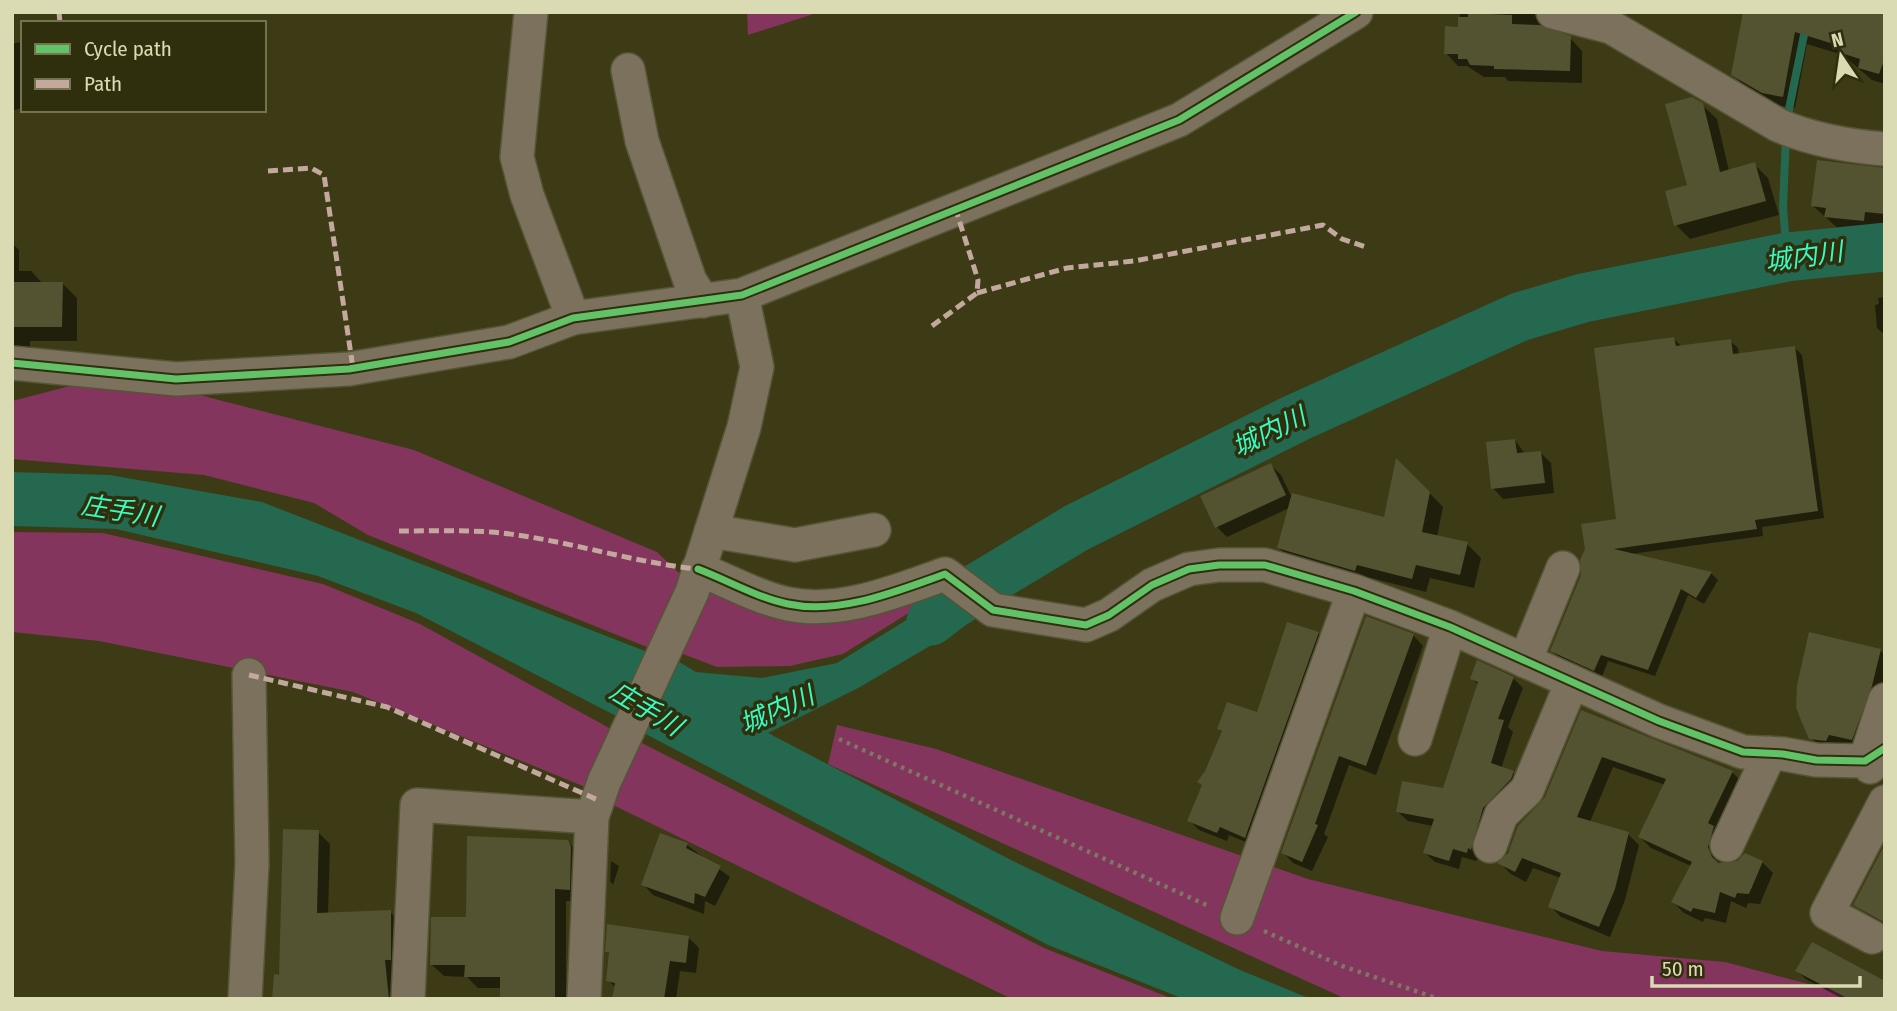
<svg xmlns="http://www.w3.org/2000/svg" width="1897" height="1011" font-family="'Fira Sans Condensed','Noto Sans JP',sans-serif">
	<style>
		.green { fill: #83355d }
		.water { fill: #24684f }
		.shadow { fill: #0007 }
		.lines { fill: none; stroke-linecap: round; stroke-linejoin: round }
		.stream { stroke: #24684f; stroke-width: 8 }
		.river { stroke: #24684f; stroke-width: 49 }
		.building { fill: #535231 }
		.minor-casing { stroke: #555536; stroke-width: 36 }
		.path { stroke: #7d7764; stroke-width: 4.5; stroke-dasharray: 3.5 5; stroke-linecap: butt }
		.minor { stroke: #7b715d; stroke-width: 33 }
		.quiet { stroke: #c3a89e; stroke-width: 5; stroke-dasharray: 10 5; stroke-linecap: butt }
		.cycleway-casing { stroke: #302f0d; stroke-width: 11 }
		.cycleway { stroke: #61c268; stroke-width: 7 }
		.labels { text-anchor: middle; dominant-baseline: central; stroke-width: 7; stroke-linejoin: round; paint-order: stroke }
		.water-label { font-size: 26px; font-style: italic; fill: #37fbc3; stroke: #302f0d }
	</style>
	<rect width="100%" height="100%" fill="#3c3b16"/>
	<path class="green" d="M747,12H820L748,35Z
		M93,380L184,391L414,450L657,552L681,575L652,649L368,535L314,503L204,475L12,459V401Z
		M12,532L103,533L323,584L420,624L611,729L590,789L353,692L99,641L12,632Z
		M705,583L780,609L947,589L843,654L790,666L717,667L675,651Z
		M837,725L936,749L1308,879L1602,951L1725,962L1866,999H1346L828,764Z
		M636,740L1044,948L1173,999H1012L609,803Z"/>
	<path class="water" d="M12,472L110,475L262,502L650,653L624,720L416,613L318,576L116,529L12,526Z
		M955,590L981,616L860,687L768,733L1011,860L1240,970L1311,999H1184L1048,945L640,731L676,660L696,672L762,678L837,663Z"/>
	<path class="shadow" d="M1460,12H1551L1546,30L1570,38L1582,51V83L1508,81L1505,77H1484L1467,66H1458L1446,53L1459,29Z
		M1723,12H1885V84L1872,80L1843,55L1807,44L1795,108L1776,105L1746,87L1733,75L1757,15Z
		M20,42L23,45V108L14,110L12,44Z
		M1702,105L1717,119L1729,171L1754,164L1768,178L1779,215L1690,239L1676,225L1690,186Z
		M1885,170V227H1880L1879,236L1842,232L1813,206Z
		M12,243L19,250V271H31L43,284L62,283L77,298V341H30V359L12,362Z
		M1885,297V335L1877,328L1875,305L1879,304L1878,298Z
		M1674,339L1681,346L1730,341L1738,348L1739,355L1795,348L1802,355L1824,518L1762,527L1763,536L1631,554L1711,573L1718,580L1704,604L1688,595L1655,676L1608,661L1602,677L1559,658L1552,650L1618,520Z
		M1515,440L1525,454L1540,452L1551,463L1554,493L1503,499L1493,488Z
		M1398,461L1443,507L1437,537L1467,544L1481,558L1474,588L1430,578L1426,592L1371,578L1369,584L1293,562L1279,548L1289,508L1227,537L1217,527L1271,465L1281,475L1292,498L1386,519Z
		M1367,618L1413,635L1423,646L1376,775L1349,765L1324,834L1328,837L1312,871L1293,863L1283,852Z
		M1318,633L1327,643L1255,846L1229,835L1227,841L1199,830L1189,820L1223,733L1219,729L1259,714Z
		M1880,650L1885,655V680L1861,749L1838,743L1836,750L1821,748L1811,738Z
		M1513,678L1523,688L1508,727L1513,732L1501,769L1513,772L1523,782L1476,861L1462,857L1459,869L1435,862L1425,853L1433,826L1408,821L1398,812L1444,790L1479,685L1472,679Z
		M1582,712L1732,772L1743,783L1718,859L1720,864L1762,862L1773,873L1760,904L1748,903L1746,908L1731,901L1726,923L1705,918L1703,922L1684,913L1673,902L1691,866L1651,848L1640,837L1665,785L1613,767L1590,822L1628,834L1639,845L1625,900L1610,937L1561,917L1550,906L1561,878L1533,868L1526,882L1511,874L1500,863L1546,798Z
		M318,832L330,844L328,915L390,912L402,924L399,999H325L293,968Z
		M568,842L580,854L581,901H566V999H501V988H478L467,977L444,976L432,965L467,919Z
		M687,845L730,877L715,906L705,901L704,914L653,895L643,884Z
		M1885,860V926L1855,905Z
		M611,861L619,866L613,885L610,881Z
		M689,938L699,948L696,973L680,971L676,999H614L616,988L608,980L611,954L607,951Z
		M1797,971L1885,999H1843L1807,980Z"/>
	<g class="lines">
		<path class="stream" d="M1787,119L1806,25
			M1786,135L1783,207L1787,257"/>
		<path class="river" d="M931,621L963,596L1076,528L1296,418L1519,317L1583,298L1787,257L1885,247"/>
	</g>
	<path class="building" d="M1743,12H1885V58L1879,74L1858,68L1860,59L1838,52L1840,46L1795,32L1783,97L1762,93L1731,75Z
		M1468,13L1512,15V24L1539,25L1571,36L1570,71L1494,69V66L1470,65L1467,59H1458V54H1444L1445,26L1458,27V17H1468Z
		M1692,97L1703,103L1720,172L1755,162L1766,201L1674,226L1665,191L1687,185L1665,104Z
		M1817,160L1885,168V214L1865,212L1864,221L1824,217L1826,208L1811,206Z
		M12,282H63L62,327H12Z
		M1674,337L1676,346L1731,339L1733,354L1795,346L1818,511L1755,520L1757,529L1614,549L1712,572L1696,598L1681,589L1648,670L1601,655L1594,671L1550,651L1581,575L1580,560L1585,549L1581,524L1616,519L1594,348Z
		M1515,439L1517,453L1541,451L1545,483L1491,489L1486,442Z
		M1396,458L1430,492L1422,532L1468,542L1460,575L1416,565L1412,579L1357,565L1355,571L1277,548L1292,493L1384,517Z
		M1271,463L1286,495L1215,528L1200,496Z
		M1366,616L1414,634L1366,766L1339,756L1315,824L1318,825L1302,862L1281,853Z
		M1287,622L1319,632L1245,838L1220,827L1217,833L1187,821L1202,785L1197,782L1205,771L1222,731L1217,729L1227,702L1257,712Z
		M1809,632L1881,649L1872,686L1852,740L1829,735L1826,741L1809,739L1800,718L1796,707L1797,685Z
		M1477,660L1514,677L1498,719L1504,720L1491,763L1514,771L1511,779L1483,808L1471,850L1468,848L1467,853L1453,849L1449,861L1423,853L1434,819L1396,812L1402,781L1443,788L1478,682L1470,679Z
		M1581,710L1733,771L1708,823L1714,826L1708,847L1712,857L1719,863L1737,861L1745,853L1763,861L1749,894L1737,893L1735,898L1720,892L1715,913L1693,908L1691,912L1671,902L1692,862L1638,837L1666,779L1602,757L1577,817L1629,832L1615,889L1599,927L1548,907L1561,873L1522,858L1515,872L1497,863L1508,853L1518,826L1545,797Z
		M283,829L319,830L317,913L391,910V960H385L389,999H272L274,974L279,975Z
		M660,833L688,843L686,848L721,866L705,897L695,893L694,904L641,885Z
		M467,836L568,840L571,847L570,890L555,889V999H500V977H464L465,965H430L431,917H466Z
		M1885,844V923L1853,905Z
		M607,924L689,936L686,963L670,961L664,999H612L615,983L606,981L609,952H605Z
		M1812,942L1885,981V999H1849L1795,971Z"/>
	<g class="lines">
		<g class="minor-casing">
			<path id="minor" d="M531,12L517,157L527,195L573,318
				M1553,12L1611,27L1778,125C1812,140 1848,146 1885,149
				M628,70L642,141L690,281L703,301
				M12,363L176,379L349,369L509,342L573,318L742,295L1179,120L1356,12
				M711,531L795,545L874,530
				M698,569C727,580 758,598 788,604C840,615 897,591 945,574L993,610L1086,625L1109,615L1152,585L1189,569L1219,565H1265L1354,591L1450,627L1659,721L1743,752L1783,754L1816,760L1865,761L1885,748
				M1525,661L1563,568
				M1415,739L1450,627
				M1870,767L1865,761L1885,700
				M1727,845L1770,753
				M1490,846L1501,815L1527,790L1572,682
				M1237,918L1354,591
				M1872,937L1827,913L1885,802
				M245,999L252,864L249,675
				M408,999L417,805L592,817
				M584,999L592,817L604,782L692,592L744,427L757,367L742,295"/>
		</g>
		<path class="path" d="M839,739L1211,907
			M1264,931L1342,966L1439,999"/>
		<use href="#minor" class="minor"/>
		<path class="quiet" d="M59,12L60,23
			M268,171L311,168L324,175L353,368
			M977,293L1067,268L1134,261L1323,225L1342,239L1366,247
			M932,326L977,293L978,280L956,210
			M399,531C429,531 460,530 491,532C561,538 628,562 698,569
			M249,675L387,707L598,800"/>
		<g class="cycleway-casing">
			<path id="cycleway" d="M12,363L176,379L349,369L509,342L573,318L742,295L1179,120L1356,12
				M698,569C727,580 758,598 788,604C840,615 897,591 945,574L993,610L1086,625L1109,615L1152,585L1189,569L1219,565H1265L1354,591L1450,627L1659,721L1743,752L1783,754L1816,760L1865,761L1885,748"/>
		</g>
		<use href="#cycleway" class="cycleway"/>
	</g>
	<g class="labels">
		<g class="water-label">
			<text transform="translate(1804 257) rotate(-8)">城内川</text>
			<text transform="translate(1269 432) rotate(-26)">城内川</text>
			<text transform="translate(120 511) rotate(9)">庄手川</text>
			<text transform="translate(646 709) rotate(31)">庄手川</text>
			<text transform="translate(777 710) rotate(-24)">城内川</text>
		</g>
	</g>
	<rect width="1897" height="1011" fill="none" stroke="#dadab3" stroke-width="28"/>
	<rect x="21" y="21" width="245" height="91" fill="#302f0d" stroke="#74734f" stroke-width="2"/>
	<rect x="35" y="44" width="35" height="10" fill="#61c268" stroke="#74734f" stroke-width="2"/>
	<text x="84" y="56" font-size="21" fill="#dadab3">Cycle path</text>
	<rect x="35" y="79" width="35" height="10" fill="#c3a89e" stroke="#74734f" stroke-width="2"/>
	<text x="84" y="91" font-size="21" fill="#dadab3">Path</text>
	<g transform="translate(1841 56) rotate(347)" stroke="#302f0d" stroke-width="5" paint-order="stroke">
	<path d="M0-5L12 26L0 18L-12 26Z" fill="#dadab3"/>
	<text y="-10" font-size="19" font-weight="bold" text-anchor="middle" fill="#dadab3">N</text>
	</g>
	<path d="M1652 976v10h208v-10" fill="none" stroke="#dadab3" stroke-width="3.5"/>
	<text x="1662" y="976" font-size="21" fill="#dadab3" stroke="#302f0d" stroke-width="5" paint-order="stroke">50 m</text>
</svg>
